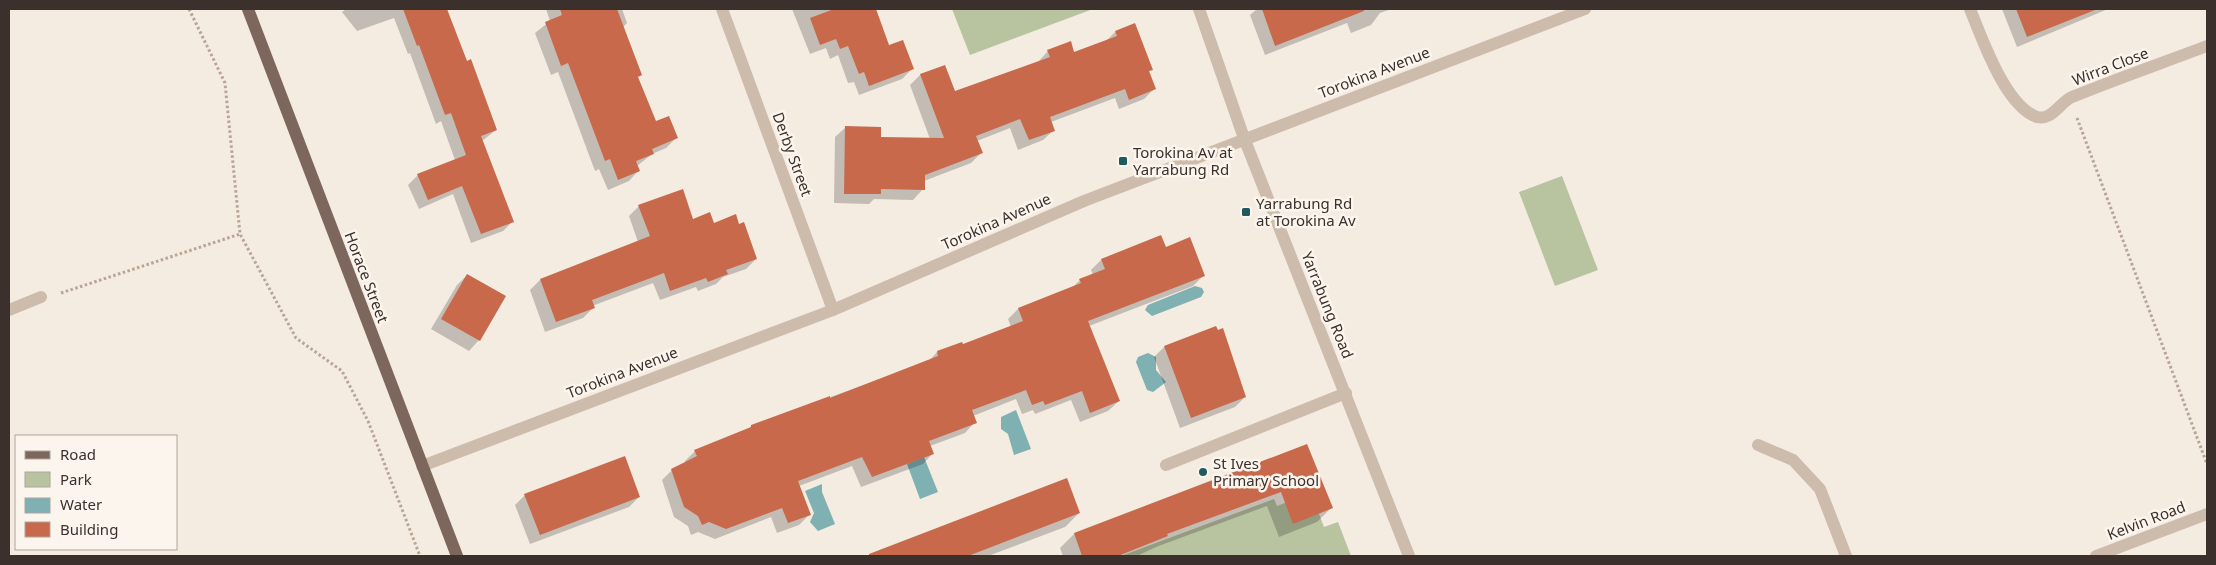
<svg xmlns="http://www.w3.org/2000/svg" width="2216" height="565" font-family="'Noto Sans',sans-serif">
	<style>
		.green { fill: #b8c4a0 }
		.water { fill: #7fb0b2 }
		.shadow { fill: #0003 }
		.building { fill: #c8694b }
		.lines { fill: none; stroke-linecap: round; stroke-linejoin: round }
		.path { stroke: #b9a596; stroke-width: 3; stroke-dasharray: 2.5 2.5; stroke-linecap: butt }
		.minor { stroke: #cdbbac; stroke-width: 12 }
		.major { stroke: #7d675c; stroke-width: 12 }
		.poi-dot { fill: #1f5a5e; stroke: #fbf5ee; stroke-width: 2 }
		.labels { text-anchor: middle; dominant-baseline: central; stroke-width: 5; stroke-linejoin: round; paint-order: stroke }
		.street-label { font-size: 15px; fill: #3b302b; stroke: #fbf5ee }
		.poi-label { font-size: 15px; fill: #3b302b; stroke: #fbf5ee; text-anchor: start }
	</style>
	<rect width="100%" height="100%" fill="#f4ebe1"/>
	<path class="green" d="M952,9H1093L970,55Z
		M1562,176L1598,270L1555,286L1519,192Z
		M1311,493L1324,527L1338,522L1351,556H1121L1274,499L1277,506Z"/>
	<path class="water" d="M1195,286L1202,288L1204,292L1201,297L1152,316L1145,310L1148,305Z
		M1148,353L1156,357V370L1166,382L1153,392L1147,390L1136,362L1138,357Z
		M1016,410L1031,449L1014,455L1008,434L1001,429V417Z
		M924,457L938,492L920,499L907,464Z
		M822,484V492L835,524L818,531L810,522L814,513L805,491Z"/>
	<path class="shadow" d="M346,9H445L496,130L482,141L512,222L503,231L471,243L453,194L419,209L408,185L418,175L455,160L441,121L436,124L410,53L408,54L394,18L357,31L342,12Z
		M546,9H622L627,23L622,28L637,78L655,122L676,138L666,148L652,154L637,166L639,170L629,181L608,190L599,169L595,171L558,72L551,75L535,33L550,21Z
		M792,9H874L888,46L913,68L902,79L859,95L854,82L848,83L838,55L830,59L826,48L810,54Z
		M1257,9H1391L1380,13L1371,25L1351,33L1347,23L1265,55L1250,15Z
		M2002,9H2108L2017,47Z
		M1134,25L1151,69L1148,73L1154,89L1144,99L1119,109L1115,98L1051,122L1054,130L1043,140L1018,150L1010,128L977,141L982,152L971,163L924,181L923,189L913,200L874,199L869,204L834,203L835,137L846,127L879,138L930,139L910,85L920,75L944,66L954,93L1038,62L1048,51L1073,53L1106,41L1115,32Z
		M639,206L713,224L756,259L746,269L723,277L716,284L698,291L696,287L660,300L653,283L592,306L593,308L583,318L545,332L530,290L540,280L638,242L629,216Z
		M1165,248L1203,276L1193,286L1089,326L1119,401L1108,411L1080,422L1071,400L1035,414L1033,410L1022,414L1016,399L973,416L975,422L965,433L930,446L933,453L923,464L861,487L852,466L799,486L809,515L799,525L777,533L771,517L715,539L698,532L691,535L688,526L674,517L662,480L672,470L685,463V461L695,451L748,430L751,426L929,361L937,352L961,344L962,346L1011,327L1008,319L1018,309L1072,288L1080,280L1093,275L1091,270L1101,260Z
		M467,275L479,340L469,351L431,329L457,285Z
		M1164,347L1245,397L1235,407L1180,428L1154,357Z
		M1307,445L1331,508L1317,522L1279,537L1267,506L1156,547L1137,556H1063L1060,548L1074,534Z
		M1066,480L1079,513L1065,527L988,556H866Z
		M525,495L639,497L629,507L530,544L515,505Z"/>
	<path class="building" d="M403,9H447L467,61L471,59L497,130L481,136L514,222L481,234L462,186L428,200L417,174L466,155L451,113L445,115L419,45L417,46Z
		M560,9H617L642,75L638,77L656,121L669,116L678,138L652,149L654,154L636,161L640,171L618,180L610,159L605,161L568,63L561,66L545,22L562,15Z
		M834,9H876L889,45L903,40L914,69L869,86L864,72L859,74L848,46L840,49L836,39L820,45L810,18Z
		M1262,9H1364V11L1275,46Z
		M2016,9H2095V10L2027,37Z
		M1135,23L1153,70L1149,71L1156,89L1129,100L1125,89L1050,117L1055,131L1029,140L1020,119L976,136L983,153L925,175V190L881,189V194H844L845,126L881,127V137L944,138L920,74L945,65L955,91L1050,57L1047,50L1071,41L1074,52L1117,36L1115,31Z
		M683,189L693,219L710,212L714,223L736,214L739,224L744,222L757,259L726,270L728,274L708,282L706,278L670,291L664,273L592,300L595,308L556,322L540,279L650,236L638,205Z
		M1161,235L1166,247L1190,237L1205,276L1088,321L1120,401L1090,413L1082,391L1045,405L1043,401L1032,405L1026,390L972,410L977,423L929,441L934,454L872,477L862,457L798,481L811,515L788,523L782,508L726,529L709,522L702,525L698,516L684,507L671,469L697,456L694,450L751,427V425L830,396V398L938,356L937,351L962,342L963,344L1023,321L1018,308L1081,283L1079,279L1105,269L1101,259Z
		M467,274L506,296L480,341L441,319Z
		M1216,326L1218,330L1223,328L1246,397L1191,418L1164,346Z
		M1307,444L1333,508L1293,524L1281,492L1167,534L1168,536L1118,556H1082L1074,533Z
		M625,456L640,497L540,535L524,494Z
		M1067,478L1080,513L968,556H869V554Z"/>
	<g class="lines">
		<path class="path" d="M189,9L225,83L240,234L296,338L342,371L368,421L420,556
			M2077,118L2207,464
			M61,293L240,234"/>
		<path class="minor" d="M722,9L833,310
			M1199,9L1244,138L1409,556
			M1970,9C1982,38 2005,106 2037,117C2052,121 2060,102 2072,97C2116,79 2162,63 2207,46
			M9,310L41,297
			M1758,445L1793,460L1820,489L1846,556
			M1166,465L1346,393
			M422,466L833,310L1084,201L1585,9
			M2096,556L2207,514"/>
		<path class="major" d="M248,9L457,556"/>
	</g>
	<g class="poi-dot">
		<rect x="1118" y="156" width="10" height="10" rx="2.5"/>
		<rect x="1241" y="207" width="10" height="10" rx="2.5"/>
		<circle cx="1203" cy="472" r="5"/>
	</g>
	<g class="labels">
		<g class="street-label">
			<text transform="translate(2110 66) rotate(-21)">Wirra Close</text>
			<text transform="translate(1374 72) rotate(-21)">Torokina Avenue</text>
			<text transform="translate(793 154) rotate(70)">Derby Street</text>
			<text transform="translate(996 221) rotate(-24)">Torokina Avenue</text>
			<text transform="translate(367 277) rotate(69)">Horace Street</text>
			<text transform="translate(1328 305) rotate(68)">Yarrabung Road</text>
			<text transform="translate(622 372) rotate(-21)">Torokina Avenue</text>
			<text transform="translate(2146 520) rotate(-21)">Kelvin Road</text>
		</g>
		<g class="poi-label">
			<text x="1133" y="152">Torokina Av at<tspan x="1133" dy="17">Yarrabung Rd</tspan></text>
			<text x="1256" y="203">Yarrabung Rd<tspan x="1256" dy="17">at Torokina Av</tspan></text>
			<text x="1213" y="463">St Ives<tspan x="1213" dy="17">Primary School</tspan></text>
		</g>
	</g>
	<rect width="2216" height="565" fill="none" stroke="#3b302b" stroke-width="20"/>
	<rect x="15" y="435" width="162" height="115" fill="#fbf5ee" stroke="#aea6a0"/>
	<rect x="25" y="451" width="25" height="8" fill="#7d675c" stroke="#aea6a0"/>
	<text x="60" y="460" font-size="15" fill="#3b302b">Road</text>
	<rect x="25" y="472" width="25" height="15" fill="#b8c4a0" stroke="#aea6a0"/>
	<text x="60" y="485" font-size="15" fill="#3b302b">Park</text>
	<rect x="25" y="498" width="25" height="15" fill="#7fb0b2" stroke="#aea6a0"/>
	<text x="60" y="510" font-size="15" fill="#3b302b">Water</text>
	<rect x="25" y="522" width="25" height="15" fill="#c8694b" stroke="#aea6a0"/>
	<text x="60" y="535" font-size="15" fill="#3b302b">Building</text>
</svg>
